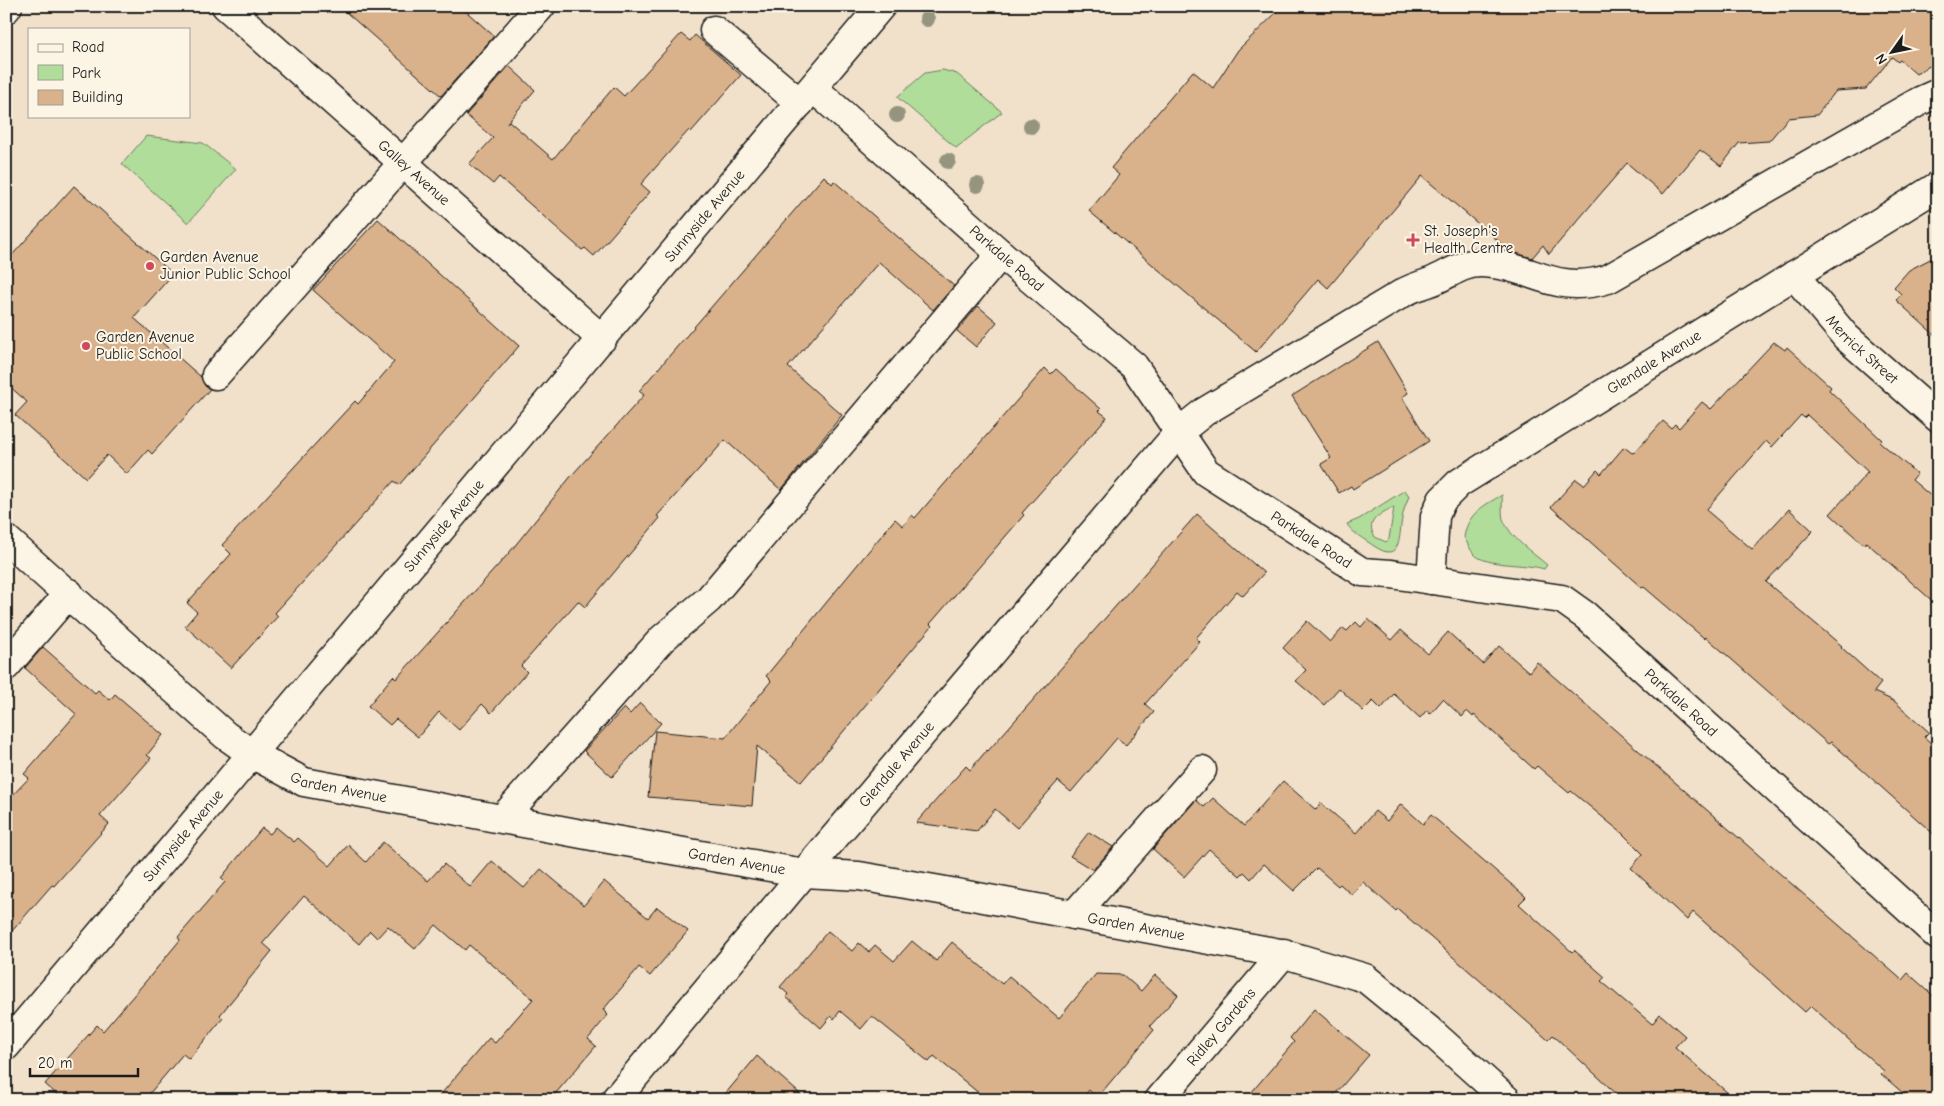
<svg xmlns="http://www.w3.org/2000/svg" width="1944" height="1106" font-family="'Comic Neue',sans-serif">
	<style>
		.green { fill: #b1dd9b; stroke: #667c5c; fill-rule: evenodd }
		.building { fill: #d9b18a; stroke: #1c1c1c }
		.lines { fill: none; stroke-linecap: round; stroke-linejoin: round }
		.minor-casing { stroke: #1c1c1c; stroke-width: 31 }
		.minor { stroke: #fcf5e5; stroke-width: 28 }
		.tree { fill: #95957f }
		.poi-dot { fill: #d1495b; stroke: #fcf5e5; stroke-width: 2 }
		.labels { text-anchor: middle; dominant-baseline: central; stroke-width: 4; stroke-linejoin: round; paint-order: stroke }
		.street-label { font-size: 15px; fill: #1c1c1c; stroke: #fcf5e5 }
		.poi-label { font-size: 15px; fill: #1c1c1c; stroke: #fcf5e5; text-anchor: start }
	</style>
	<rect width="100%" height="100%" fill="#f2e1ca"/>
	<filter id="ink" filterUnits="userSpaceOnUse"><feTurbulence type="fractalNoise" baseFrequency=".02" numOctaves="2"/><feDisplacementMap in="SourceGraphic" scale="10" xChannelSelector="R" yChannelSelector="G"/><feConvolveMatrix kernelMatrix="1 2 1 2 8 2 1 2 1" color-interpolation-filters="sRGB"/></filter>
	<g filter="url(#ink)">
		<path class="green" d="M943,70L957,74L1002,112L956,148L897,97L925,73Z
			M146,136L203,143L236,169L188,223L122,164Z
			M1405,490L1409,496C1406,504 1403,511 1402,519C1399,534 1402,565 1374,546C1364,539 1352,533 1347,524L1359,519ZM1394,507L1389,539L1386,542L1375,537C1364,521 1381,513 1394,507Z
			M1502,495C1503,502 1501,512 1503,519C1510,538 1532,552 1547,565L1544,569C1526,563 1486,567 1474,554C1470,550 1467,542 1464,537C1468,513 1483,506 1502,495Z"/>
		<path class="building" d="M339,6H460L494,36L441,96Z
			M1283,6H1938V61L1916,74L1900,60L1898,62L1892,57L1866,89L1836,91L1817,115L1788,118L1769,141L1739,143L1721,166L1700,150L1663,194L1627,163L1549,254L1543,245L1532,258L1510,251L1422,176L1328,288L1318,279L1256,352L1089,211L1119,175L1111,168L1193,71L1213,88L1238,50Z
			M681,34L690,41L695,35L741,75L691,132L689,130L641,184L650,192L594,256L585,248L582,250L499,177L493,184L469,164L493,138L466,115L509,66L535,90L506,124L509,121L553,159L614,87L624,96Z
			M824,176L832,184L834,181L954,286L933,310L879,262L788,367L842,415L781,490L725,440L657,516L660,518L585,607L578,601L521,666L527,672L491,713L482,704L459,730L439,712L418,737L396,719L390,725L368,706L393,676L396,679L509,553L572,475L644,395L639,391Z
			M74,186L173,274L134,318L201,377L205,386L210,389L152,454L148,450L127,474L107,455L86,478L15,415L27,402L6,383V262Z
			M378,219L519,346L399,485L394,481L275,613L278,616L231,668L185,626L197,612L187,603L231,554L222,545L355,401L358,404L394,362L313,290Z
			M1938,255V338L1896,300L1901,294L1894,287L1909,270Z
			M978,306L997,322L976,347L957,331Z
			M1378,342L1408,393L1402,397L1429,441L1353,489L1351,486L1339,493L1321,464L1331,458L1292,396Z
			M1774,342L1785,350L1787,347L1831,387L1829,390L1882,440L1880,442L1917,474L1912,480L1938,502V606L1866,542L1864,545L1830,514L1868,472L1807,415L1804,418L1801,415L1772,447L1766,441L1706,510L1752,549L1789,509L1813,531L1766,582L1842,646L1841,647L1881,683L1874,692L1894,701L1929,732L1924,737L1938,749V838L1831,742L1828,744L1706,637L1705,639L1644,587L1642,588L1551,507L1576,479L1584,485L1597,470L1601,474L1624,447L1632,453L1635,452L1663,421L1671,428L1675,424L1679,428L1702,402L1711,409Z
			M1045,368L1051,374L1056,369L1101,409L1099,411L1107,417L1022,513L1024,515L930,624L932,626L801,782L757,746L752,806L648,797L655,731L725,738L771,681L766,676L895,519L903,526L912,515L915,518Z
			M1197,514L1264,573L1243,596L1237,591L1196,638L1200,642L1145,704L1154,712L1126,745L1117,738L1071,792L1058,781L1017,828L995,809L977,831L916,823L966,766L970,770L987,750L988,751Z
			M1368,619L1392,640L1401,630L1428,654L1448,632L1483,664L1499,646L1529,672L1537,662L1902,980L1908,973L1938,1000V1100H1911L1881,1074L1884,1071L1811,1006L1805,1012L1693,912L1687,920L1631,868L1643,854L1623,834L1571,791L1569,793L1537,766L1534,769L1474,715L1473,717L1467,711L1462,717L1443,699L1430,714L1427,710L1420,718L1394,694L1381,709L1373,701L1363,711L1339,688L1324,705L1296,681L1306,670L1283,648L1307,621L1330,642L1343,628L1347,631L1356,622L1361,627Z
			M43,647L95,693L98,690L110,700L115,694L163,735L147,755L151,758L100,816L109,824L54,886L52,885L6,938V802L29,778L24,774L76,714L25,668Z
			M640,703L661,723L612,777L584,751L624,708L630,714Z
			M1283,781L1316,810L1321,803L1356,833L1375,811L1387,821L1401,804L1423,824L1431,815L1526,897L1519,904L1572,952L1574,950L1605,977L1601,981L1652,1024L1660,1014L1685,1036L1675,1047L1736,1100H1623L1553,1035L1548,1040L1398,909L1396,911L1363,882L1352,895L1340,884L1338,886L1317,868L1294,891L1264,864L1251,879L1244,872L1240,876L1209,849L1184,877L1153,849L1196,800L1204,807L1213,798L1244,826Z
			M276,827L294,842L298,838L330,866L348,845L366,862L383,842L428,881L444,864L470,887L492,861L524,888L541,869L584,905L604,881L648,918L657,907L688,931L650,976L639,967L603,1010L608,1015L588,1039L596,1046L550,1100H436L489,1038L495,1043L533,999L469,945L465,950L436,925L415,949L388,926L377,938L370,931L359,944L304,896L263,943L272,951L220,1015L223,1018L189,1059L183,1054L144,1100H63L45,1084L97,1025L103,1031L152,974L180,940L178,937L225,882L221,878L262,828L270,834Z
			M1089,832L1113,847L1093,870L1070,856Z
			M828,931L852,951L859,943L869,952L875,945L894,961L912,941L936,961L952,942L1002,984L1009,976L1059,1018L1096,974L1123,975L1141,991L1155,975L1178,995L1150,1026L1154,1030L1097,1098L1089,1090L1081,1100H987L934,1056L929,1062L872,1016L861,1029L840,1011L834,1019L831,1016L821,1028L786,997L788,994L780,987Z
			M1314,1009L1369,1055L1330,1100H1245L1294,1042L1290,1038Z
			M757,1056L807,1100H720Z"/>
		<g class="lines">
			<g class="minor-casing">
				<g id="minor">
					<path id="s1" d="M226,6L602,339"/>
					<path d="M6,9L8,6"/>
					<path d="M714,30L800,103"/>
					<path id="s2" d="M813,88L1001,254L1134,366L1206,472L1362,572L1391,574L1562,599L1586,616L1938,936"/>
					<path id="s3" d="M1794,275L1846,337L1938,418"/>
					<path d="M216,375L541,6"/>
					<path id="s4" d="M6,539L225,735L252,754L304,782L603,838L804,873L859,876L940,890L1285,954L1365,978L1429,1030L1507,1100"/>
					<path id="s5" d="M1431,580L1435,516L1442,500L1459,483L1938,186"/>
					<path d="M6,666L69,593"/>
					<path d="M503,818L662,639L709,599L1001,254"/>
					<path d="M1074,915L1202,770"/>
					<path id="s6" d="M6,1046L881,6"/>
					<path id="s7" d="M615,1100L804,873L1143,474L1179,432L1204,412L1403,293C1413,287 1424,285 1435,280C1451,273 1463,263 1481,263C1531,264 1552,296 1608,279L1920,101L1938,93"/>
					<path id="s8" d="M1159,1100L1284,953"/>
				</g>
			</g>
			<use href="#minor" class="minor"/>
		</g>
		<g class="tree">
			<circle cx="927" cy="19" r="8"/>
			<circle cx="897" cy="115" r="8"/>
			<circle cx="1031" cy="126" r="8"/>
			<circle cx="948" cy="161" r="8"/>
			<circle cx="977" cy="185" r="8"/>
		</g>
	</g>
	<g class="poi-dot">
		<path d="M1410.5 232.5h5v5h5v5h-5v5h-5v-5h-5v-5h5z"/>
		<circle cx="150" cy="266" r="5"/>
		<circle cx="86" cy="346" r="5"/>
	</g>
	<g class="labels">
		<g class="street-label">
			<text stroke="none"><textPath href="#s1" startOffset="251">Galley Avenue</textPath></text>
			<text stroke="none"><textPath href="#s6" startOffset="1085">Sunnyside Avenue</textPath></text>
			<text stroke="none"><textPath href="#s2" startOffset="258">Parkdale Road</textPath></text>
			<text stroke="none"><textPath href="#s3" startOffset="101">Merrick Street</textPath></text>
			<text stroke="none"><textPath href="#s5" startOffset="335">Glendale Avenue</textPath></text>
			<text stroke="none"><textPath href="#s6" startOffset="680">Sunnyside Avenue</textPath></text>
			<text stroke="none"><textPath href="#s2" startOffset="678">Parkdale Road</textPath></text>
			<text stroke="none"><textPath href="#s2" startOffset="1098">Parkdale Road</textPath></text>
			<text stroke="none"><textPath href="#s7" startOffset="438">Glendale Avenue</textPath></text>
			<text stroke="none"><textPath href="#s4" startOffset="421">Garden Avenue</textPath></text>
			<text stroke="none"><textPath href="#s6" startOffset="275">Sunnyside Avenue</textPath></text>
			<text stroke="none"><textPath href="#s4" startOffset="826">Garden Avenue</textPath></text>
			<text stroke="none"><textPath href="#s4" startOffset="1231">Garden Avenue</textPath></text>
			<text stroke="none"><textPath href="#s8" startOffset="96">Ridley Gardens</textPath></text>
		</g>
		<g class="poi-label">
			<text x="1424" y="231">St. Joseph's<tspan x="1424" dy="17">Health Centre</tspan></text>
			<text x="160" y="257">Garden Avenue<tspan x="160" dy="17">Junior Public School</tspan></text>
			<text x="96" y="337">Garden Avenue<tspan x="96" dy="17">Public School</tspan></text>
		</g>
	</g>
	<rect width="1944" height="1106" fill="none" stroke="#fcf5e5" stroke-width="25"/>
	<rect x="12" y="12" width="1919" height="1081" fill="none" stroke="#1c1c1c" stroke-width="2" filter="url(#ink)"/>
	<rect x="28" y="28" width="162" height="90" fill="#fcf5e5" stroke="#a29e95"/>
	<rect x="38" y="44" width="25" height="8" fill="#fcf5e5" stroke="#a29e95"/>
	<text x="72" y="52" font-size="15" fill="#1c1c1c">Road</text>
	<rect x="38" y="65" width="25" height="15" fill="#b1dd9b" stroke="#a29e95"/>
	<text x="72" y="78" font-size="15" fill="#1c1c1c">Park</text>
	<rect x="38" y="90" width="25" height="15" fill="#d9b18a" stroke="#a29e95"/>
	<text x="72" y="102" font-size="15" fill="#1c1c1c">Building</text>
	<g transform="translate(1892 52) rotate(237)" stroke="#fcf5e5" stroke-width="4" paint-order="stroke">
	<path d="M0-4L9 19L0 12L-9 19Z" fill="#1c1c1c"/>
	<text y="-8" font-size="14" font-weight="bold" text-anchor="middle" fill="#1c1c1c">N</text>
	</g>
	<path d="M30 1068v8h108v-8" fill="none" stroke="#1c1c1c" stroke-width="2.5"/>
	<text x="38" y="1068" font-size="15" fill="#1c1c1c" stroke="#fcf5e5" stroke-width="4" paint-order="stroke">20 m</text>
</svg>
